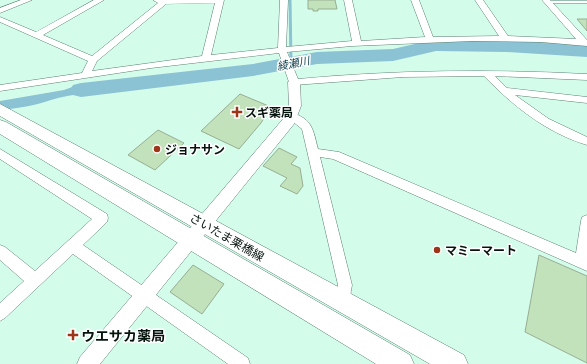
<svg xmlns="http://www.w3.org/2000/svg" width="587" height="364" font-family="'Noto Serif','Noto Sans JP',serif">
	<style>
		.water { fill: #8bc2d4 }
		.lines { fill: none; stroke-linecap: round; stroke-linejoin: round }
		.stream { stroke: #8bc2d4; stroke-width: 3 }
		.river { fill: #8bc2d4; fill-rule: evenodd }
		.building { fill: #c1e2bb; stroke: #97ae92 }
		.service-casing { stroke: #5b8071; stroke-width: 1 }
		.minor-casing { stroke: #5b8071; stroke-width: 1 }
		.tertiary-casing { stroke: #5b8071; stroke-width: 1 }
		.primary-casing { stroke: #5b8071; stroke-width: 1 }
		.service { fill: #fff; fill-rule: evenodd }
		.minor { fill: #fff; fill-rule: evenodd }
		.tertiary { fill: #fff; fill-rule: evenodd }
		.primary { fill: #fff; fill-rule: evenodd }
		.poi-dot { fill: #9d3519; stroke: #fff; stroke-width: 1.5 }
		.labels { text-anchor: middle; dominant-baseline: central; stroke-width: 3; stroke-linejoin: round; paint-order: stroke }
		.far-water-label { font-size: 11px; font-style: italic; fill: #0a3d4b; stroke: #fff }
		.poi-label { font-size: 12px; font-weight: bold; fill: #05130d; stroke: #fff; text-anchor: start }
		.street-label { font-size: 12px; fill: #05130d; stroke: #fff }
		.near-poi-label { font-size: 14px; font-weight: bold; fill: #05130d; stroke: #fff; text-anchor: start }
	</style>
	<rect width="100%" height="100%" fill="#d4fceb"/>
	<path class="water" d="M117,83L119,90C97,93 72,93 51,100C34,106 19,108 0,110V101L64,90L75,86L86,87Z"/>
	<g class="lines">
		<path class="stream" d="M290,0L291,63"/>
		<path class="river" d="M436,39L507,40L587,45V57L507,52L436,51L393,61L317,64L253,76L81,97L73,95L70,90L73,85L81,83L253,64L317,52L393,49Z"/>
	</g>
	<path class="building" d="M308,0H335L337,9H318V11H313V9H308Z
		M577,19H587V31Z
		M240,94L271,107L261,123L239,149L201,131Z
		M158,130L184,143L155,170L128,155Z
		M279,148L297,157L291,164L300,168L303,186L297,194L280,186L287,178L263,166Z
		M539,255L587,276V363L525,332Z
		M193,265L224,284L202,314L170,292Z"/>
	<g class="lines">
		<g class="service-casing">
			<path id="service" d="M547,1H587V3H547Z"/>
		</g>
		<g class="minor-casing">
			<path id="minor" d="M21,0H32L0,13V8Z
				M94,0H104L43,35L92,56L158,3L153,0H224L211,55L278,48L280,0H288L286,47L352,41L344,0H352L361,41L425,37L411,0H419L433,37L499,36L475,0H483L508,36L576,39L542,0H550L587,40V46L541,42L472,41L352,46L287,52L298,79C394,70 490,69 587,74V80L495,76L507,88L587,97V103L515,95L549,119L587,137V145C547,133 513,106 484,76L403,77L294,85L289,82L279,53L151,68L0,91V85L82,73L88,61L0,22V17L36,32ZM215,3L202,56L92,71L97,61L166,4Z
				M292,113C313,119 313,130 318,149L339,152L576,253L581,221L582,217L587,215V271L333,159L320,157L352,285L348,308L343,310L338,308L335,303L338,285L302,129L287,117Z
				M0,149L107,214L108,218L107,222L83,245L248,358L250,364H228L73,254L5,318L0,321V303L24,281L0,260V245L5,247L35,271L92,219L0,159Z"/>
		</g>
		<g class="tertiary-casing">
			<path id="tertiary" d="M294,78L300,82L301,106L294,124L100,364H77L80,357L283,119L289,106L288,82Z"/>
		</g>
		<g class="primary-casing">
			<path id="primary" d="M0,104L464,355L468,364H430L0,116Z
				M0,120L6,122L410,355L414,364H376L0,134Z"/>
		</g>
		<use href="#service" class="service"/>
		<use href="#minor" class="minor"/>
		<use href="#tertiary" class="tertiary"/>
		<use href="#primary" class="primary"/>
	</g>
	<g class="poi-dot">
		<path d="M235 106h4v4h4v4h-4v4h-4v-4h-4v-4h4z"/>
		<circle cx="157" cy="149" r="4"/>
		<circle cx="437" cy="250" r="4"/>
		<path d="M71 329h4v4h4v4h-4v4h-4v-4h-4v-4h4z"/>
	</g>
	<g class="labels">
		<g class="far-water-label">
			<text transform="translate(293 63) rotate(-11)">綾瀬川</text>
		</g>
		<g class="poi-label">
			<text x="245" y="112">スギ薬局</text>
			<text x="165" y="149">ジョナサン</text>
			<text x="445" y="250">マミーマート</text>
		</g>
		<g class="street-label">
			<text transform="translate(227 237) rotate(30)">さいたま栗橋線</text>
		</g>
		<g class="near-poi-label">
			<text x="81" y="335">ウエサカ薬局</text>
		</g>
	</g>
</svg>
